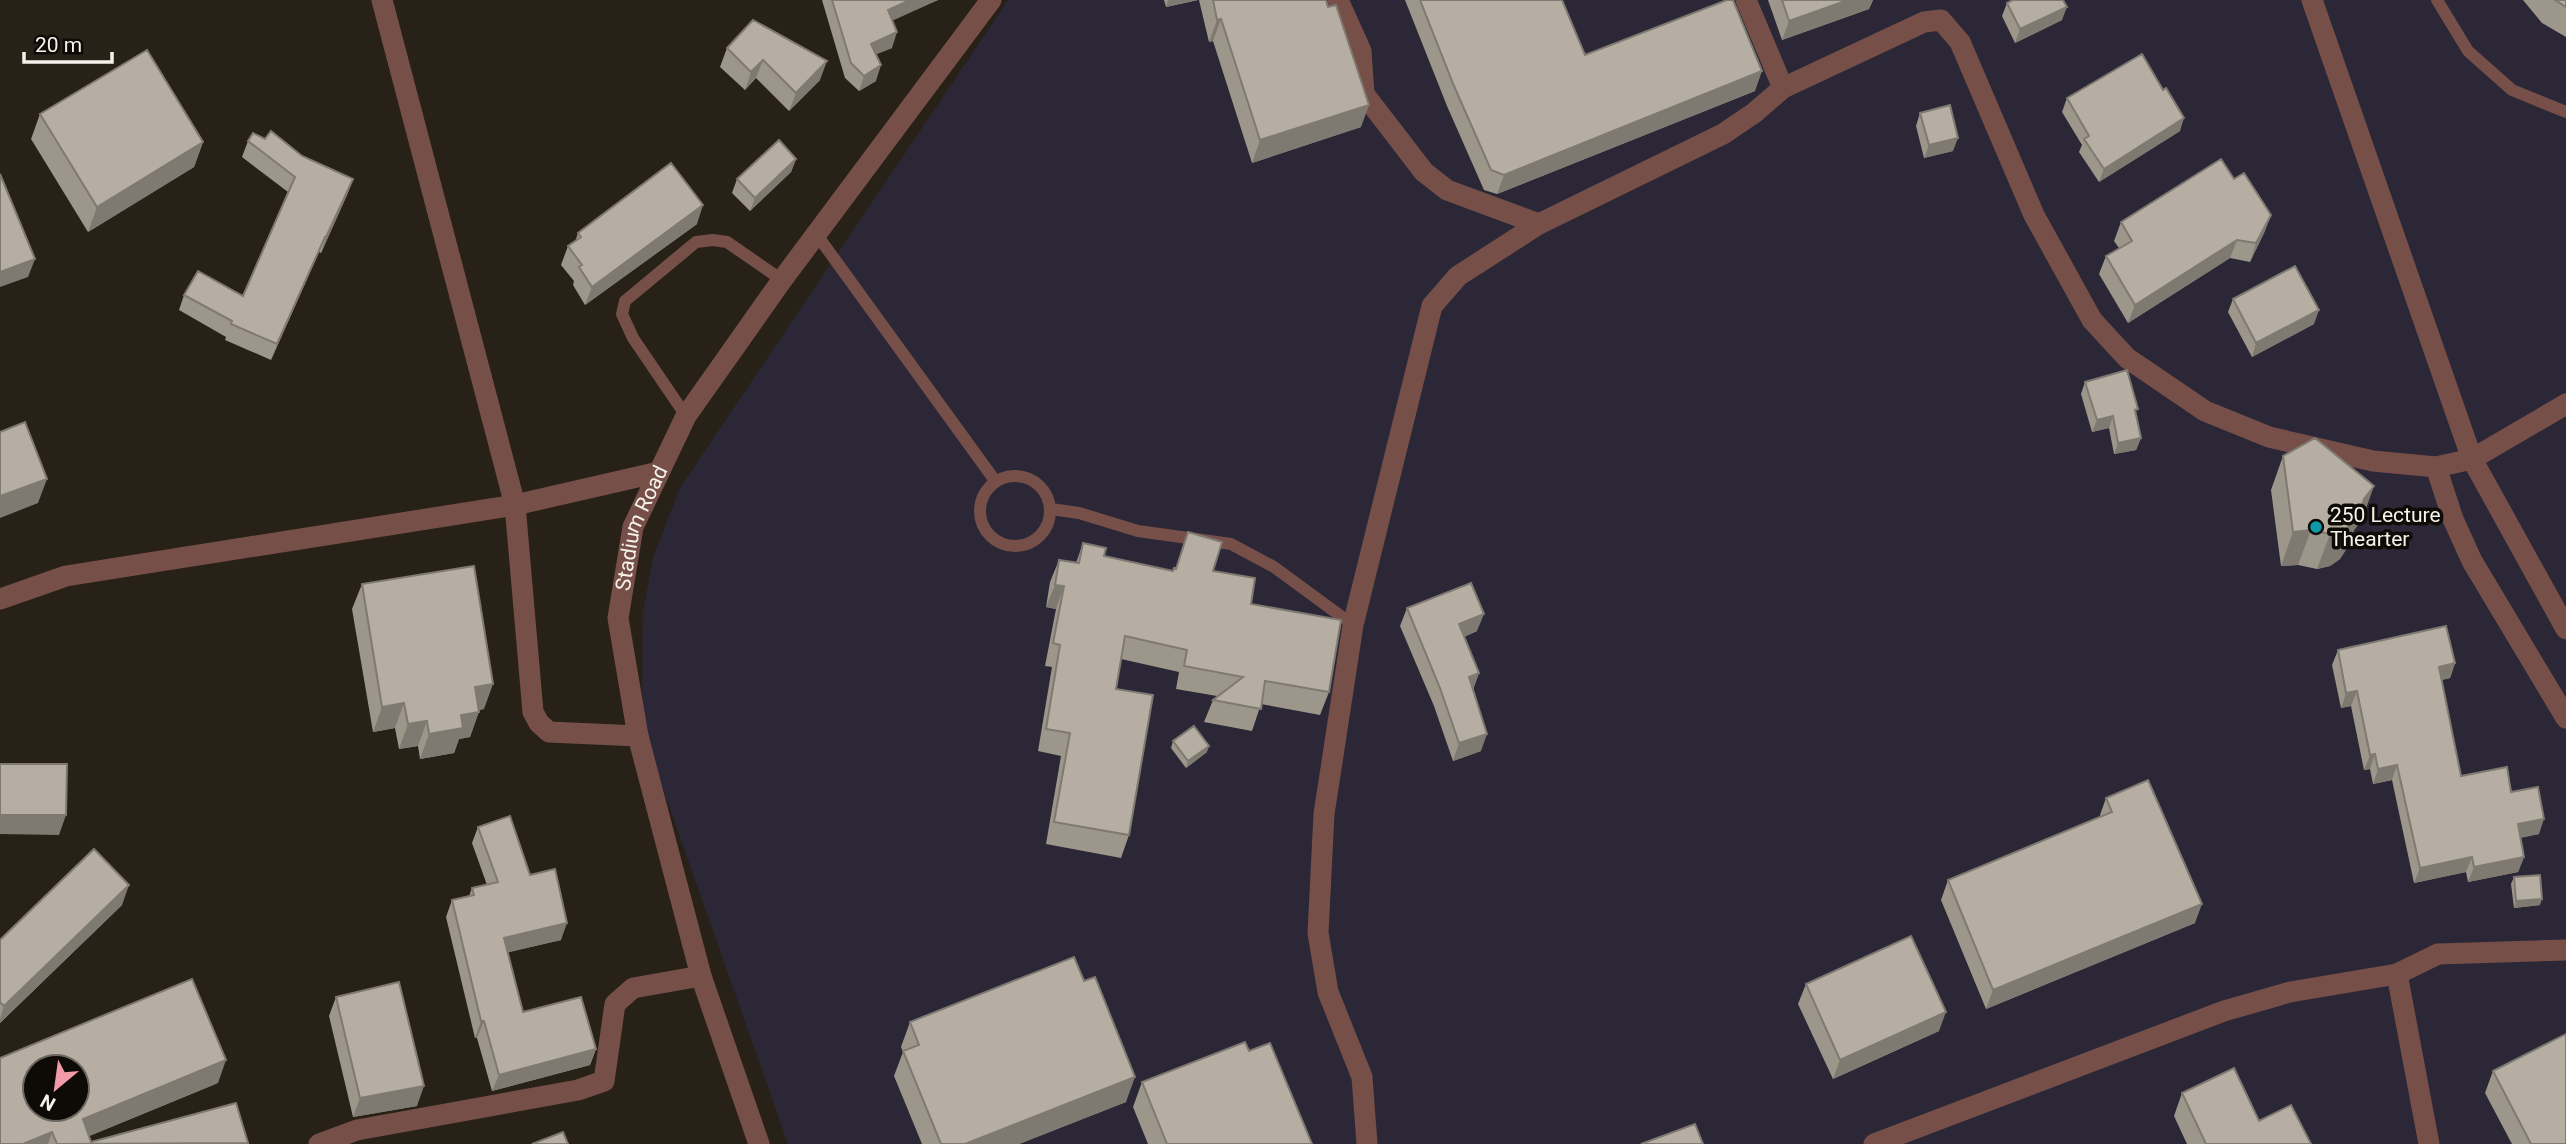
<svg xmlns="http://www.w3.org/2000/svg" width="2566" height="1144" font-family="Roboto,sans-serif">
	<style>
		.education { fill: #2b2737 }
		.lines { fill: none; stroke-linecap: round; stroke-linejoin: round }
		.lane { stroke: #765048; stroke-width: 12 }
		.street { stroke: #765048; stroke-width: 21 }
		.wall { fill: #9d968b }
		.shaded-wall { fill: #7f7a71 }
		.building { fill: #b6aea2; stroke: #7f7a71; stroke-width: 2; fill-rule: evenodd }
		.culture-dot { fill: #0f9aa8; stroke: #0e0b07; stroke-width: 2.5 }
		.labels { text-anchor: middle; dominant-baseline: central; stroke-width: 7; stroke-linejoin: round; paint-order: stroke }
		.poi-label { font-size: 21px; fill: #f6f2eb; stroke: #0e0b07; text-anchor: start }
		.street-label { font-size: 21px; fill: #f6f2eb; stroke: #0e0b07 }
	</style>
	<rect width="100%" height="100%" fill="#282118"/>
	<path class="education" d="M1008,0H2566V1144H788L642,729L643,612L653,557L680,488Z"/>
	<g class="lines">
		<path class="lane" d="M2437,0L2468,51L2512,90L2566,112
			M817,235L996,482
			M686,416L633,338L622,314L625,301L696,242L713,240L727,242L782,280
			M980 511a35 35 0 1 1 70 0a35 35 0 1 1-70 0Z
			M1051,509L1079,513L1138,531L1231,544L1274,567L1353,625"/>
		<g class="street">
			<path d="M382,0L515,505L533,712L539,723L549,732L638,736"/>
			<path d="M1338,0L1361,51L1364,94L1424,172L1447,190L1539,224"/>
			<path d="M2312,0L2472,459L2566,629"/>
			<path d="M1783,88L1924,22L1941,20L1960,42L2034,215L2092,320L2127,358L2205,411L2269,437L2373,461L2436,467L2472,459L2566,404"/>
			<path d="M2436,467L2453,519L2472,561L2566,718"/>
			<path d="M0,599L66,576L515,505L659,472"/>
			<path d="M2397,974L2429,1144"/>
			<path d="M319,1144L357,1130L578,1090L604,1081L615,1004L633,988L701,976"/>
			<path id="s1" d="M759,1144L701,976L638,736L618,618L633,527L686,416L782,280L991,0"/>
			<path d="M1367,1144L1362,1077L1328,992L1318,933L1324,814L1353,625L1432,306L1458,276L1539,224L1723,134L1754,113L1783,88L1746,0"/>
			<path d="M1874,1144L2224,1011L2290,992L2397,974L2438,954L2566,950"/>
		</g>
	</g>
	<path class="wall" d="M822,0H938L892,20V48L876,54V81L859,91L845,78Z
		M1164,0H1198L1166,7Z
		M1199,0H1326L1361,127L1252,163L1213,41L1209,42Z
		M1405,0H1562L1585,55L1755,91L1497,194L1484,190L1447,106Z
		M1768,0H1873L1869,9L1782,40Z
		M2523,0H2566V37L2542,23Z
		M2007,3L2062,20L2015,43L2002,16Z
		M727,48L820,80L789,111L756,78L745,90L720,67Z
		M2067,98L2180,131L2099,182L2079,152L2082,145L2062,112Z
		M1920,113L1953,151L1924,158L1916,126Z
		M40,114L203,142L194,167L88,232L31,139Z
		M248,141L302,156L353,179L347,195L321,253L319,252L271,360L225,340L226,337L179,310L184,295L243,296L288,192L242,157Z
		M796,159L791,172L750,211L732,193L737,179Z
		M2234,179L2271,215L2264,233L2250,262L2230,258L2128,323L2099,274L2106,256L2119,248L2114,241L2121,222Z
		M697,224L585,305L573,285L574,281L561,265L568,246L575,242L578,233Z
		M2233,299L2314,324L2252,357L2228,312Z
		M2085,382L2136,415L2141,438L2136,450L2114,454L2109,428L2092,432L2081,394Z
		M2283,456L2362,520L2354,530L2347,548L2340,559L2330,566L2317,569L2298,565L2281,566L2271,490Z
		M1188,532L1213,571L1251,604L1329,692L1320,715L1261,704L1252,731L1204,722L1213,700L1217,696L1176,689L1179,672L1121,659L1116,689L1129,835L1121,858L1046,844L1061,756L1038,751L1052,667L1045,666L1056,609L1046,607L1050,582L1059,560L1076,563L1083,543L1104,556L1173,571L1176,569Z
		M362,584L484,709L479,710L470,737L459,739L454,753L420,759L418,746L399,749L395,728L373,732L352,609Z
		M1407,608L1477,631L1464,637L1479,673L1473,689L1481,751L1453,761L1434,706L1400,626Z
		M2338,650L2455,663L2450,678L2442,680L2461,776L2511,792L2539,834L2520,838L2524,857L2518,872L2468,882L2466,872L2414,883L2392,780L2373,784L2370,769L2364,770L2351,706L2341,708L2332,665Z
		M1173,741L1207,752L1186,768L1171,748Z
		M2106,798L2195,923L1986,1009L1941,900L1948,880L2099,818Z
		M478,827L530,875L561,940L508,952L523,1012L596,1049L590,1065L492,1091L477,1038H475L446,917L452,900L469,896L472,888L487,885L472,843Z
		M2514,877L2540,905L2514,908L2511,884Z
		M122,905L0,1023V940Z
		M1806,984L1939,1031L1833,1079L1798,1004Z
		M336,997L417,1106L353,1117L329,1016Z
		M910,1022L1126,1102L1019,1144H922L894,1076L903,1052L901,1047Z
		M1249,1051L1312,1144H1148L1133,1107L1142,1082Z
		M2493,1071L2566,1144H2512L2485,1093Z
		M218,1083L89,1136L91,1142L247,1144H0Z
		M2182,1093L2259,1121L2311,1144H2187L2174,1116Z"/>
	<path class="shaded-wall" d="M910,0H938L883,25L888,10Z
		M1168,0H1198L1166,7Z
		M1848,0H1873L1869,9L1782,40L1789,21Z
		M2067,7L2062,20L2015,43L2020,29Z
		M1221,19L1213,41L1209,42L1217,20Z
		M897,32L892,48L865,59L871,44Z
		M763,60L756,78L745,90L751,72Z
		M827,61L820,80L789,111L796,93Z
		M881,65L876,81L859,91L864,76Z
		M1762,71L1755,91L1497,194L1504,175Z
		M1369,105L1361,127L1252,163L1260,140Z
		M2184,118L2180,131L2099,182L2104,169Z
		M1958,138L1953,151L1924,158L1929,145Z
		M203,142L194,167L88,232L97,207Z
		M796,159L791,172L750,211L755,198Z
		M353,179L347,195L321,253L326,237Z
		M703,205L697,224L585,305L592,287Z
		M2271,215L2264,233L2250,262L2256,243Z
		M325,237L319,252L271,360L277,344Z
		M2237,240L2230,258L2128,323L2135,305Z
		M35,259L28,277L0,287V272Z
		M2319,310L2314,324L2252,357L2256,343Z
		M2113,416L2109,428L2092,432L2097,420Z
		M2141,438L2136,450L2114,454L2118,443Z
		M47,479L38,503L0,518V496Z
		M2374,486L2362,520L2354,530L2347,548L2340,559L2330,566L2317,569L2330,534L2364,499Z
		M2311,530L2298,565L2281,566L2293,532Z
		M1055,585L1064,586L1056,609L1046,607Z
		M1484,614L1477,631L1453,641L1459,624Z
		M2455,663L2450,678L2433,682L2439,667Z
		M1479,673L1473,690L1469,677Z
		M493,684L484,709L466,712L475,687Z
		M2357,691L2351,706L2341,708L2346,693Z
		M404,703L395,728L373,732L382,707Z
		M479,712L470,737L459,739L454,753L420,759L429,734L461,715Z
		M427,721L418,746L399,749L408,724Z
		M1487,734L1481,751L1453,761L1459,743Z
		M1209,746L1207,752L1186,768L1188,761Z
		M2375,754L2370,769L2364,770L2370,755Z
		M2397,765L2392,780L2373,784L2378,769Z
		M0,815H66L59,835L0,834Z
		M2544,819L2539,834L2512,839L2518,824Z
		M2472,857L2466,872L2414,883L2420,868Z
		M2524,857L2518,872L2468,882L2474,867Z
		M129,885L122,905L0,1023V1019L4,1006Z
		M2542,899L2540,905L2514,908L2516,901Z
		M2202,904L2195,923L1986,1009L1993,990Z
		M567,923L561,940L498,955L504,938Z
		M1946,1012L1939,1031L1833,1079L1840,1060Z
		M481,1021H484L477,1038H475Z
		M596,1049L590,1065L492,1091L499,1075Z
		M226,1060L218,1083L75,1142L83,1119Z
		M1135,1077L1126,1102L1019,1144H965Z
		M424,1086L417,1106L353,1117L360,1098Z
		M52,1132L48,1144H23Z"/>
	<path class="building" d="M832,0H910L888,10L897,32L871,44L881,65L864,76L851,63Z
		M1213,0H1326L1328,7L1336,5L1369,105L1260,140L1221,19L1217,20Z
		M1420,0H1562L1585,55L1727,0H1733L1762,71L1504,175L1491,170L1454,86Z
		M1782,0H1848L1789,21Z
		M2013,0H2063L2067,7L2020,29L2007,3Z
		M2555,0H2566V7Z
		M753,20L827,61L796,93L763,60L751,72L727,48Z
		M147,50L203,142L97,207L40,114Z
		M2142,54L2163,90L2166,88L2184,118L2104,169L2084,139L2089,136L2067,98Z
		M1950,105L1958,138L1929,145L1920,113Z
		M271,131L302,156L353,179L326,237H325L277,344L231,324L232,321L184,295L198,271L243,296L295,177L248,141L253,133L265,139Z
		M779,140L796,159L755,198L737,179Z
		M2221,159L2234,179L2244,173L2271,215L2256,243L2237,240L2135,305L2106,256L2132,241L2121,222Z
		M671,163L703,205L592,287L579,267L582,265L568,246L581,237L578,233Z
		M0,174L35,259L0,272Z
		M2295,266L2319,310L2256,343L2233,299Z
		M2127,370L2138,409L2135,410L2141,438L2118,443L2113,416L2097,420L2085,382Z
		M25,422L47,479L0,496V432Z
		M2315,438L2374,486L2364,499L2360,514L2352,524L2342,532L2330,534L2311,530L2293,532L2283,456Z
		M1188,532L1222,542L1213,571L1255,578L1251,604L1341,620L1329,692L1265,681L1261,709L1213,700L1243,677L1184,666L1187,650L1125,636L1116,689L1153,695L1129,835L1054,822L1070,733L1046,729L1060,645L1053,643L1064,586L1055,585L1059,560L1079,563L1083,543L1106,548L1104,556L1173,571L1174,568L1176,569Z
		M474,566L493,684L475,687L479,712L461,715L463,728L429,734L427,721L408,724L404,703L382,707L362,584Z
		M1471,583L1484,614L1459,624L1479,673L1469,677L1487,734L1459,743L1440,688L1407,608Z
		M2446,626L2455,663L2439,667L2461,776L2507,767L2511,792L2538,787L2544,819L2518,824L2524,857L2474,867L2472,857L2420,868L2397,765L2378,769L2375,754L2370,755L2357,691L2346,693L2338,650Z
		M1194,726L1209,746L1188,761L1173,741Z
		M0,764H67L66,815H0Z
		M2148,780L2202,904L1993,990L1948,880L2112,812L2106,798Z
		M510,816L530,875L555,869L567,923L504,938L523,1012L581,997L596,1049L499,1075L484,1021H481L452,900L474,895L472,888L498,882L478,827Z
		M94,849L129,885L4,1006L0,1002V940Z
		M2540,875L2542,899L2516,901L2514,877Z
		M1911,936L1946,1012L1840,1060L1806,984Z
		M1074,957L1084,981L1095,977L1135,1077L965,1144H941L903,1051L919,1045L910,1022Z
		M192,979L226,1060L83,1119L91,1142L236,1103L248,1143L57,1144L52,1132L23,1144H0V1058ZM35,1067H77V1109H35Z
		M399,982L424,1086L360,1098L336,997Z
		M2566,1034V1144H2531L2493,1071Z
		M1245,1042L1249,1051L1270,1043L1312,1144H1167L1142,1082Z
		M2234,1068L2259,1121L2291,1105L2311,1144H2206L2182,1093Z
		M1695,1124L1703,1144H1641Z
		M563,1132L568,1144H532Z"/>
	<circle class="culture-dot" cx="2316" cy="527" r="7"/>
	<g class="labels">
		<g class="poi-label">
			<text x="2330" y="515">250 Lecture<tspan x="2330" dy="24">Thearter</tspan></text>
		</g>
		<g class="street-label">
			<text stroke="none"><textPath href="#s1" startOffset="639">Stadium Road</textPath></text>
		</g>
	</g>
	<g transform="translate(56 1088) rotate(209)"><circle r="33" fill="#0e0b07" stroke="#6b6762" stroke-width="2"/>
	<path d="M0-5L12 26L0 18L-12 26Z" fill="#f39aa9"/>
	<text y="-10" font-size="19" font-weight="bold" text-anchor="middle" fill="#f6f2eb">N</text>
	</g>
	<path d="M24 52v10h88v-10" fill="none" stroke="#f6f2eb" stroke-width="3.5"/>
	<text x="35" y="52" font-size="21" fill="#f6f2eb" stroke="#0e0b07" stroke-width="5" paint-order="stroke">20 m</text>
</svg>
